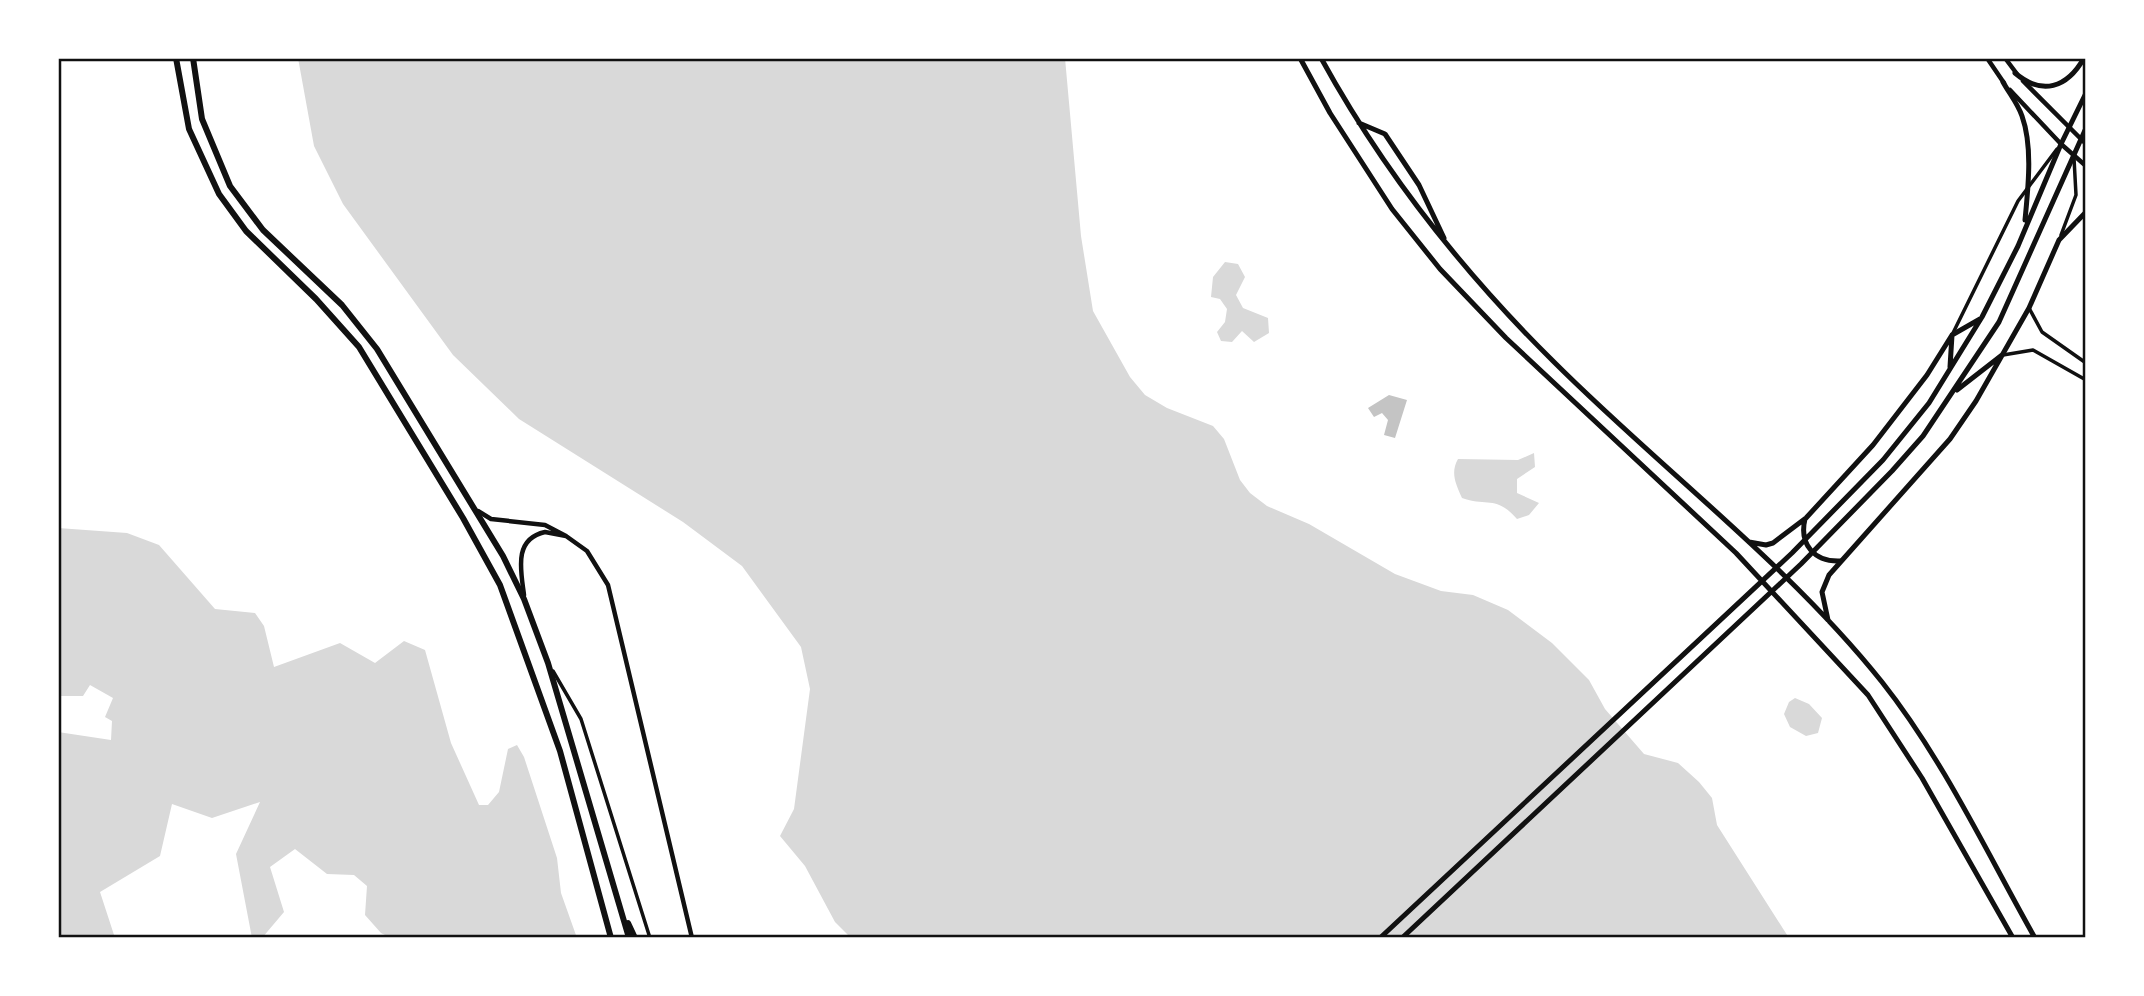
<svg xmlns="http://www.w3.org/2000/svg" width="2144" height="996" font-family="'PT Sans',sans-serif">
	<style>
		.water { fill: #d9d9d9 }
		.building { fill: #c4c4c4 }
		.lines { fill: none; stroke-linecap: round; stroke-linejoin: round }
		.minor { stroke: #111; stroke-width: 3.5 }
		.tertiary { stroke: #111; stroke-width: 4.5 }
		.secondary { stroke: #111; stroke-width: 5 }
		.primary { stroke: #111; stroke-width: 6 }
		.neatline { fill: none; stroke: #111; stroke-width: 2.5 }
	</style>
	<rect width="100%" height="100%" fill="#fff"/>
	<path class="water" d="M298,58H1065L1081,236L1093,311L1130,377L1145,395L1167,408L1213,426L1224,439L1240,480L1250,493L1267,506L1309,524L1395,574L1441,591L1473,595L1508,610L1552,643L1589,680L1605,709L1644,754L1678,763L1699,782L1712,798L1717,825L1789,938H851L835,922L805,866L780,836L794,809L810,689L801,647L742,566L683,522L519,419L453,355L343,204L314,146Z
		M1225,262L1238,264L1245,277L1236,295L1243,308L1268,318L1269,333L1254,342L1242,331L1232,342L1221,341L1217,332L1225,322L1227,309L1220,299L1211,297L1213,277Z
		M1534,453L1535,467L1517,479V493L1539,503L1529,515L1517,519C1496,495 1488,507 1462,498C1456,484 1450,473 1458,459L1518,460Z
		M58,528L127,533L159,545L215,609L255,613L264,626L274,667L340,643L375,663L404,641L425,650L451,743L479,805H488L499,792L508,749L517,745L524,757L557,858L561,893L577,938H391L381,933L365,915L367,886L354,875L327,874L295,849L270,867L284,912L262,938H252L236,854L260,802L212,818L172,804L160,856L100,892L115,938H58V732L111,740L112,721L105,717L113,698L90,685L83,696H58Z
		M1795,698L1809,704L1822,718L1818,733L1806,736L1790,727L1784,714L1789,702Z"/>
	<path class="building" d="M1389,395L1407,400L1395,438L1384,435L1388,420L1382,413L1374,417L1368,408Z"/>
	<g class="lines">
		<path class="minor" d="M2061,235L2076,195L2074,158
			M2029,308L2042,332L2086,363
			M1953,333L2018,201L2057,149
			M2003,355L2033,350L2086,380
			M553,671L581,719L650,938"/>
		<path class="tertiary" d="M1987,58L2004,83
			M2005,58L2017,74
			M2023,81L2086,144
			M2010,90L2061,144L2086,166
			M478,511L491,519L545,525L566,536L545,532C513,539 521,571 524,595
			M566,536L587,551L608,585L692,938"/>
		<path class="secondary" d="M1300,58L1330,113L1392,209L1440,269L1506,338L1736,553L1868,695L1922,778L2013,938
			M1321,58C1383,171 1462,271 1554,362C1660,468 1788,564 1882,682C1943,759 1987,853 2035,938
			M2015,73C2042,96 2067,88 2084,58
			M2003,82C2009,93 2018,104 2022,116C2033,147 2028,188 2025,220
			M1359,123L1385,134L1419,185L1444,238
			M1950,367L1952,335
			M1957,390L2002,355
			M1805,519C1799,544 1814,562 1840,561
			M1749,542L1766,545L1773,543L1806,518L1873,445L1927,375L1952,335L1980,319
			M1828,620L1822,592L1829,575L1950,439L1976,401L2029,308L2059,240L2086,212
			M1380,938L1792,553L1883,460L1929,403L1982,317L2018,246L2061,144L2086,93
			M1402,938L1801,564L1892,471L1923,436L1999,322L2086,128"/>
		<path class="primary" d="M176,58L189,129L219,194L246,231L316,299L359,347L463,518L500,585L560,751L611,938
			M193,58L202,119L230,186L263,230L342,305L377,349L503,556L524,599L548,663L629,938
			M628,923L635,938"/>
	</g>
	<rect width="2144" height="996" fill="none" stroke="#ffffff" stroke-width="119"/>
	<rect x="60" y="60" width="2024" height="876" class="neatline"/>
</svg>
